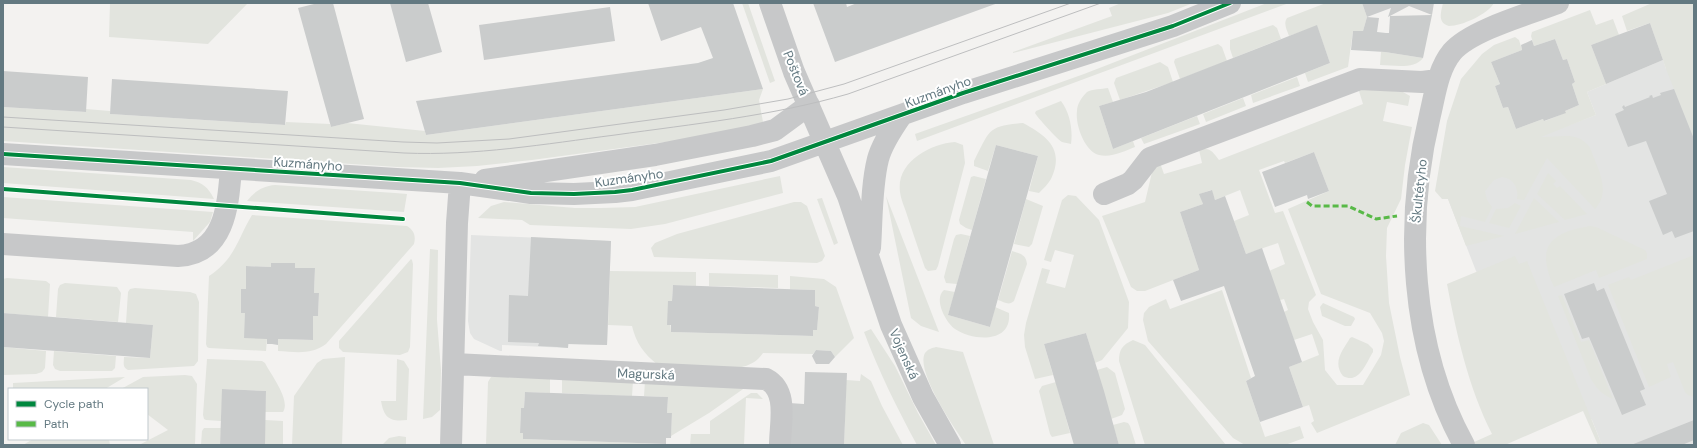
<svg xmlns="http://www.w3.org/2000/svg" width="1697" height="448" font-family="'DM Sans',sans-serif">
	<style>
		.built { fill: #e3e4e3 }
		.green { fill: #e2e4de; fill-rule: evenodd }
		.building { fill: #cacccc }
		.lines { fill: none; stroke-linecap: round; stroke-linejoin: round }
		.street { stroke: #c7c8c9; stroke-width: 22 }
		.tram { stroke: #bdbebf; stroke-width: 1 }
		.quiet { stroke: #58b947; stroke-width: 3; stroke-dasharray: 6 3; stroke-linecap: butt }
		.cycleway-casing { stroke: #fff; stroke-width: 6 }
		.cycleway { stroke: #00873e; stroke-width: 4 }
		.labels { text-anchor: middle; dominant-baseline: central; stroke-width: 4; stroke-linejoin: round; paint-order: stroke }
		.street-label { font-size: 13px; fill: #637981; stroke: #fff }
	</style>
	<rect width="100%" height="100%" fill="#f3f2f0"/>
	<path class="built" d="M1663,60L1666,69L1694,61V445H1602L1592,420L1476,271L1448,199L1520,144L1596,115L1587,92Z
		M471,235L611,241L607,345L569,344L568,348L502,345V351H500L474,339L470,333L468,321Z"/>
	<path class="green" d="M110,3H248L208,44L109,37Z
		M742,3H748L775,81L770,83Z
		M1121,3H1193L1168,13L1013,53V52L1112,16L1109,8Z
		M1267,3H1289L917,141L915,134L1084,74Z
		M1326,3H1362L1367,17L1363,31H1353L1348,67L1308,82L1305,73L1330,63L1317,26L1289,36C1287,30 1283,24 1287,18Z
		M1443,3H1494C1488,14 1462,26 1449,26C1437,23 1441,12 1443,3Z
		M1652,3H1694V139L1666,69L1650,23L1627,31L1622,16Z
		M1590,10L1596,25L1613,19L1619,35L1591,45L1606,84L1587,92L1596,115L1541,137C1559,138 1578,130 1590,148C1597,167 1612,191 1595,209L1547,158L1524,200L1517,199C1519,188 1513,178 1502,177L1494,180L1485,191L1487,200L1492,207L1485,222L1461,216L1460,226L1504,236L1466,246L1448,199H1442L1435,191L1447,121L1461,79L1482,54L1494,45L1515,37L1519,40L1522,50L1491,62L1500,84L1495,86L1503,108L1508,107L1516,129L1543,119L1545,121L1565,113V111L1579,105L1572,84L1575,82L1567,59L1563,60L1555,39L1534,46L1531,36L1532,32Z
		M1273,25L1277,28L1281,39L1233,58L1230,49V40Z
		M1218,44L1222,47L1227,61L1180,79L1174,62L1175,59Z
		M1381,52H1385L1423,58C1414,70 1393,65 1380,65Z
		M1160,62L1168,67L1173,82L1120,100L1114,83L1116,78Z
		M1297,77L1300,86L1253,103L1251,95Z
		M1108,88L1113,102L1099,106L1113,149L1133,141L1135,147C1125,151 1111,158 1099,155C1085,152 1075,125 1077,111C1077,104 1082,97 1087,92C1092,89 1102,89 1108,88Z
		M1358,88L1403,92L1410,96L1408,106L1387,102L1383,121L1412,127L1405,165L1401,199L1387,228L1386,256L1389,303L1400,357L1410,395L1317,433L1311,423L1314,421L1309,405L1303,407L1289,367L1319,355L1312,334L1294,340L1284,312L1288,310L1284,299L1280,300L1269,271L1285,264L1278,243L1246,254L1234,221L1249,215L1240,190L1215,200L1211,190L1200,194L1203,204L1180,212L1199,270L1145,291H1137L1131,287L1102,216L1145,202L1153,168L1160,163L1164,174L1202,163L1199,150C1210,147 1212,151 1219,160L1363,104ZM1314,152L1329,191L1288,209L1321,294L1370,313L1382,333L1384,341L1381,355L1363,385H1337L1325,370L1323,340L1313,322L1308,309L1309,302L1316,295L1283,211L1275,213L1259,170L1284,161L1285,163Z
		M763,89L759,100L763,122L748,131L532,160L477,166L438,168L397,167L3,141V107L86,112V109L110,111V114L285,125L286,122L330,124L331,127L347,123L425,131L426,135Z
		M1243,98L1246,106L1206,122L1203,114Z
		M1061,101C1070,113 1073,130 1071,144C1069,143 1064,143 1062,142C1059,141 1036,116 1035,113L1036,111Z
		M1197,116L1200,124L1144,144L1141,138Z
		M1023,123C1047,136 1065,149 1051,179C1048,184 1043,189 1039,193L1029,191L1038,156L996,145L988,171L974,166V161C990,130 987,126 1023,123Z
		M955,142L963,145L965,163L938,266L936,270L928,271L925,268C919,251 913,233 907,215C905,208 901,200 900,192C896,162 930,144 955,142Z
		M3,167L191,180C203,183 208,187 214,199L3,183Z
		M1548,173L1556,181L1553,184L1557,188L1560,186L1587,214L1565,220L1537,194Z
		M780,176L783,193L665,224L631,229L530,225L522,220L478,218L491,206L504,202L575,208H601L635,207Z
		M974,176L986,179L972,230L966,228L960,224L959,220L971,177Z
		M275,185L395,193L407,194L404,212L247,201C255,191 263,186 275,185Z
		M1068,195L1076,196L1099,220L1129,302L1128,328L1102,360L1095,363L1086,333L1044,344L1053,375L1035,379L1025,347L1024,335L1026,323L1042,268L1050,270L1046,283L1065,288L1074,255L1055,250L1051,262L1044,260L1062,200Z
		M886,196L939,332L921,326L911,318Z
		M3,197L213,212L210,222L193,241V232L3,218Z
		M822,198L838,243L834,245L817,199Z
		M1534,198L1559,222L1515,234Z
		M1026,199L1043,206L1032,244L1029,247L1014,244Z
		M794,202H801L807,206L825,256L822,261L817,263L654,257L651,248L655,243L677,234Z
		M1515,203L1521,206L1509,228L1489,223L1496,209L1508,208Z
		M252,215L407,226C414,230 416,236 414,244L326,344C311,355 296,352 278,351V339L313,340V316H318L319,293H314L315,268H295V263H272L271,267L246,266V289H241V313H245L267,339L266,351L209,348L207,347L206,344L209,276C235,259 237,240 252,215Z
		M1590,226L1596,227L1645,250L1647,253V259L1599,278L1596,270L1554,287C1536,247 1549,233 1590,226Z
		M961,234L970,236L957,284L946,283L944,277L954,239L956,235Z
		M430,249L438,250L437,320L441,370L440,410L432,417L423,419Z
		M1012,251C1020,254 1026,254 1027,264L1014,301C1009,306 1004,302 998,300Z
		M1694,255V397L1688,395L1685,392L1673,362L1667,364L1671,377L1649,387L1608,285L1629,277L1631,280Z
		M1515,256L1519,264L1527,261L1602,445H1598L1583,411L1505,445H1475L1472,443L1492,434C1468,386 1457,336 1447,284Z
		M411,259L412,260L413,264L410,347L408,352L400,355L343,352L339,348V341Z
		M610,271L696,272V286L673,285L672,301H668L671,332L813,336V330L817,329L819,307L815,306V290L790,289V276L824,279L836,287L854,338L835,357L831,351L816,350L813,354L763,353C757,362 750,365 739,368L658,365C644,354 636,343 632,326L608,325Z
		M709,273L778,275V288L709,286Z
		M7,278L46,281L50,284L48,317L3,313V279Z
		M65,283L117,287L121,293L118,322L56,317L58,289L60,285Z
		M135,288L190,292L196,294L199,302L198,361L194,366L128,370C122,367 124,363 124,357L150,358L153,325L126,323L128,292L130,289Z
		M944,290L955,292L948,315L990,327L995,307L1009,313C1012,344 973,341 955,329C946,323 933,299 944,290Z
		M1222,290L1251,378L1246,381L1265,437L1300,426L1304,438L1285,445H1245L1233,438L1148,341L1143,320L1144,313L1149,307L1166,299L1170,309Z
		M1562,295L1581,342L1589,340L1613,399C1602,395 1595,387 1590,377L1558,296Z
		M1323,303L1354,317L1355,319L1351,326H1345L1322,316L1320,307Z
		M871,329L895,366L918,413L936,445H917C897,408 879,372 864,332Z
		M1352,337L1368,344L1373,349V352C1366,363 1359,385 1343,376C1332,362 1343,350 1350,338Z
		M1133,340L1145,345L1226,445H1145L1119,361C1119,350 1122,345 1133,340Z
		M3,347L46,351L45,368L42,372L36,374L3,375Z
		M936,347L963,352L994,445H966C955,429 915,371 925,353C928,349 932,348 936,347Z
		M54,351L116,356L115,368L112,371H60L55,369L53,365Z
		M345,357L342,445H292L294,396L317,363L323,359Z
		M207,359L262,361L265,363C271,375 291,400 283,412H265L266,391L223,389L221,421L206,420L204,419L203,415Z
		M397,359L404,361L409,369L407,420C390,422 384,418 381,401H396Z
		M1107,367L1115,373L1125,409L1122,415L1111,419L1097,370Z
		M861,374L871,381L882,406L903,445H844L846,380L860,381Z
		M185,375L192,376L197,384L195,445H139L168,430L147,414V389H121L143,377Z
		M125,377L105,389H13V383Z
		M491,377H550V393L525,392L524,408H521L520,433H523V439L666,444L486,445L488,382Z
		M562,378L633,381L632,396L562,393Z
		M645,381L746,387L709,413L671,436L672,413H667L668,397L644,396Z
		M1056,382L1070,433L1052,437L1050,434L1039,391L1042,386Z
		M751,393H757L763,399L746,398L744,445H690L691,434H710V421Z
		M265,420L283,421V445H265Z
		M1124,422L1128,423L1130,426L1136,445H1119L1113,425Z
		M1423,423L1429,425L1442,445H1395L1401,433Z
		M204,428H221L220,445H201L202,431Z
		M399,436L406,437V445H382L389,438Z
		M33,439H109L110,445H23Z"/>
	<path class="building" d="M318,3H333L364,119L331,127L298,8Z
		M390,3H428L442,52L406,62Z
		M648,3H733L763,89L426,135L416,101L698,63L713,58L701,27L661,41Z
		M813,3H846L847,7L857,3H998L835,62Z
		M1362,3H1434L1432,15L1409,6L1388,17L1391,8L1367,17L1379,18L1377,32L1386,33H1389L1390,16L1432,15L1423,58L1385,52L1351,50L1353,31H1363L1367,17Z
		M610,7L615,41L484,60L479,25Z
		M1650,23L1663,60L1606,84L1591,45Z
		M1317,25L1330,63L1113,149L1099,106L1146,92Z
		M1555,39L1563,60L1567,59L1575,82L1572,84L1579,105L1565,111L1566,113L1544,121L1543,119L1516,129L1508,107L1503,108L1495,86L1500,84L1491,62L1522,50L1521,45L1532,40L1534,46Z
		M3,71L88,77L86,112L3,107Z
		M112,79L288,91L285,125L110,114Z
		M1674,89L1694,139V231L1675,238L1672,231L1663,235L1649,201L1667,194L1646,141L1628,147L1615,114L1624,110L1622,107L1624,105L1625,107L1650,97L1649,96L1652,95L1653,98L1661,95L1660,93Z
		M996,145L1038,156L990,327L948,315Z
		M1314,152L1329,191L1308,199L1307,195L1275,207L1262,172Z
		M1212,190L1215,200L1225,196L1246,254L1262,248L1302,362L1289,367L1303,407L1260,422L1246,381L1255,376L1224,286L1181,301L1173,280L1199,270L1180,212L1203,204L1199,194Z
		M531,237L611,241L607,345L568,344V348L557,347L538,346L539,343L508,342L509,295L528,296Z
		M271,263H295V268H315L314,293H319L318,316H313V340L278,339V345L272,344H267V339L244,338L245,313H241V289H246V266L271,267Z
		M1594,283L1597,291L1604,288L1645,389L1640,391L1646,405L1622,415L1589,337L1582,339L1564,294Z
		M673,285L815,290V306L819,307L817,330H813V336L671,332V325H667L668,301H672Z
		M3,313L153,325L150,358L3,347Z
		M1086,333L1104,391L1119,445H1074L1044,344Z
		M816,350L831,351L835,357L829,364H816L812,356Z
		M805,372L847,373L844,445H790L789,403L804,404Z
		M222,389L266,391L265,445H220Z
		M525,392L668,397L667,413H672L671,438H666V444L523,439V433H520L521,408H524Z
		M1694,420V440L1682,445H1631Z"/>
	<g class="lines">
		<path class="street" d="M770,3L794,72L848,196L891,325L923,397L950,445
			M3,154L460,183L531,193L574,194L615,192L632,190L771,161L963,93L1173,26L1230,3
			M485,180L655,155L752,136L775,130L809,105
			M1104,194L1128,184L1133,180L1150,158L1360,79L1422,82L1438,80
			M3,244L178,256C225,254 228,205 231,169
			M870,248C872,220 871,187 878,159C882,144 892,129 901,116
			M454,364L766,379C789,391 780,423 780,445
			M451,445L457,223L460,183
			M1464,445C1410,347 1404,222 1430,115C1435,94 1438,69 1452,52C1471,30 1529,14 1558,3"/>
		<path class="tram" d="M3,117L403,142L437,143L509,139L724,110L788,99L844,84L1071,3
			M3,127L404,153C475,156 545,144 615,135C693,124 772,116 848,94L1101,3"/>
		<path class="quiet" d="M1307,202L1312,206H1348L1376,219L1397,216"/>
		<g class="cycleway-casing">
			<path id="cycleway" d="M3,154L460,183L531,193L574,194L615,192L632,190L771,161L963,93L1173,26L1230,3
				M3,189L403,219"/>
		</g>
		<use href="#cycleway" class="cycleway"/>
	</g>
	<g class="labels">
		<g class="street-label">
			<text transform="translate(796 73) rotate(68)">Poštová</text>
			<text transform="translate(938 92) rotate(-20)">Kuzmányho</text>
			<text transform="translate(308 164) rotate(4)">Kuzmányho</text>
			<text transform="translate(629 178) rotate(-8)">Kuzmányho</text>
			<text transform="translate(1419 191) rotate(-84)">Škultétyho</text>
			<text transform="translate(904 354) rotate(66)">Vojenská</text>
			<text transform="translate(646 374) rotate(2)">Magurská</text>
		</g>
	</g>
	<rect width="1697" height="448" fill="none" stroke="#637981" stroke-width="8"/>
	<rect x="8" y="388" width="140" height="52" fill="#ffffff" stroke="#c1c9cd"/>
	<rect x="16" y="401" width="20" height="6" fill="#00873e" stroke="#c1c9cd"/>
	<text x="44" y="408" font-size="12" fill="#637981">Cycle path</text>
	<rect x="16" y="421" width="20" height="6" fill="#58b947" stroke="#c1c9cd"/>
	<text x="44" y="428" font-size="12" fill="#637981">Path</text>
</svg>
